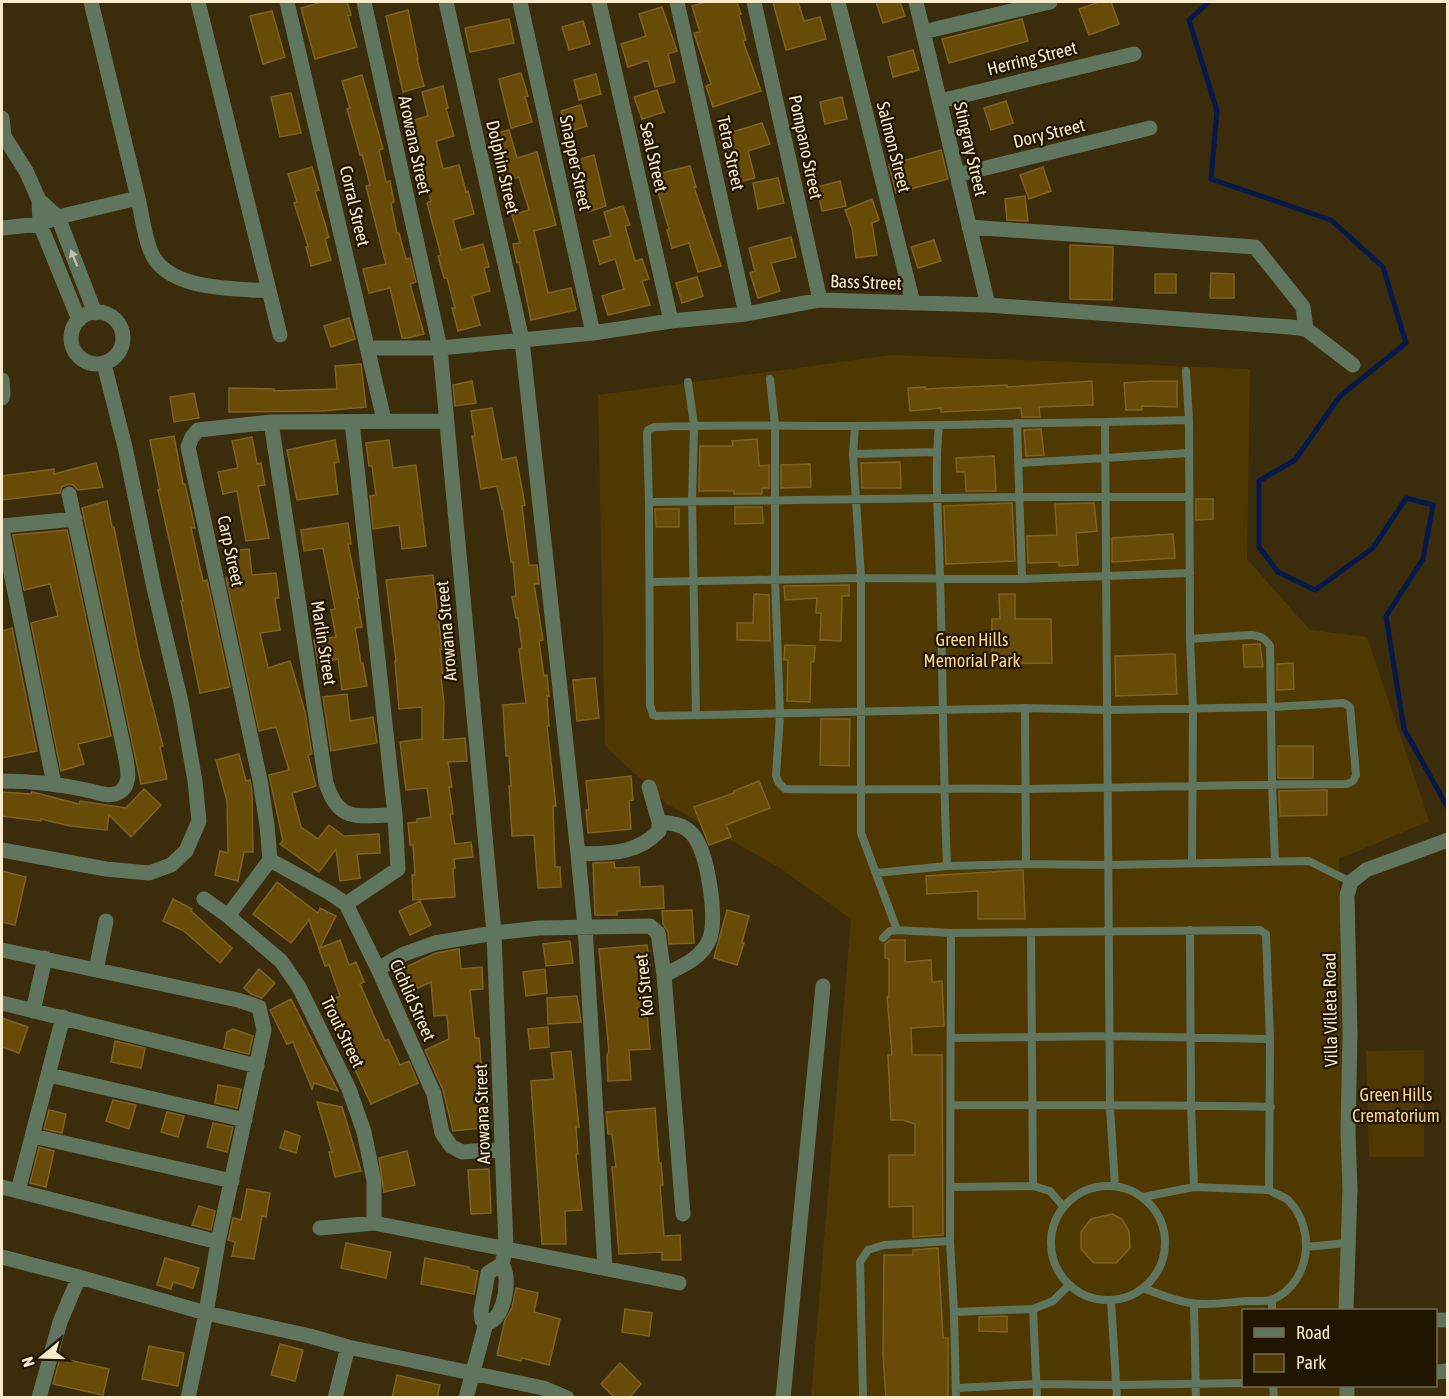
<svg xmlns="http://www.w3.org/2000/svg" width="1449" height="1399" font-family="'Asap Condensed',sans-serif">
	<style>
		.green { fill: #503900 }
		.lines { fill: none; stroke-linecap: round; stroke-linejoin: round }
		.stream { stroke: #05194b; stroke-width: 5 }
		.building { fill: #674b07; stroke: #7e6225; stroke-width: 1.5 }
		.lane { stroke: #5f755e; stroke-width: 8 }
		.street { stroke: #5f755e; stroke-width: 15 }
		.oneway { fill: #c3c1a6 }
		.labels { text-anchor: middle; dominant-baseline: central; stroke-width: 4.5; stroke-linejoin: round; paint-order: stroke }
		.street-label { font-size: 18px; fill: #f9eacc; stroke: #201500 }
		.park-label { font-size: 18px; fill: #fcd78c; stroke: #201500 }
	</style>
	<rect width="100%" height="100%" fill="#3b2c0c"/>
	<path class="green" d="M892,355L1250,369L1247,559L1310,630L1367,637L1429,821L1339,859L1346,1310H1244V1386H1347L1348,1397H811L851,919L780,868L667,804L605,746L598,395Z
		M1424,1050V1157H1369L1366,1051Z"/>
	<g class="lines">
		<path class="stream" d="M1209,2L1189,20L1217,111L1211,179L1331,220L1383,267L1406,343L1340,396L1295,460L1259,481V547L1278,572L1315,590L1373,548L1406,498L1433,505L1423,559L1386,616L1404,729L1448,808"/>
	</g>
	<path class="building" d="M322,2H347L351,15L348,16L357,47L315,59L301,8Z
		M706,2H737L741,14L739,15L746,40L743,41L761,91L713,107L706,86L711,84L694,33L700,32L692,6Z
		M773,2H798L804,21L820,17L826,39L786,50Z
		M876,2H900L905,16L883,23Z
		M1099,2H1111L1119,24L1089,35L1079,9Z
		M662,7L677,51L668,54L675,82L655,87L648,60L628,67L621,44L646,36L639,14Z
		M408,10L418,59H417L424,86L403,92L386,16Z
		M272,11L285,57L263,64L250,16Z
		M509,19L514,43L470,52L465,28Z
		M1022,19L1028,41L949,63L942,39Z
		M583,21L590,44L569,50L562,27Z
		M913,50L919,70L893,77L888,57Z
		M521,73L528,96L525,97L532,122L511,128L499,79Z
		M596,74L601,94L579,100L574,80Z
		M362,75L383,149L379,150L386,182L390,181L394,202L391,203L397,233H399L406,259L410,258L416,282L410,284L424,334L408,338H402L390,288L369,293L363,269L386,264L371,206L366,186L370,185L362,154L360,155L354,133L347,109L350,108L342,81Z
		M443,86L448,108L446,109L454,136L436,141L443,169L459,165L466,192L468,191L474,214L453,220L461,250L483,244L489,267L484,268L490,291L472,296L480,325L458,331L452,308H455L447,278H444L438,256L441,255L427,203L431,201L408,122L428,116L422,92Z
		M657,90L664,112L642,119L634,97Z
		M291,93L301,133L280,137L271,97Z
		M842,97L847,119L825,124L820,102Z
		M1006,101L1013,123L991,130L984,108Z
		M581,105L587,126L567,132L561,111Z
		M762,123L770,144L748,151L755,178L731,184L719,136Z
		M509,130L517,158L537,152L556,225L534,231L548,293L571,288L576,310L531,320L519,262L517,263L513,244L520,243L512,215L529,210L519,177L504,181L490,135Z
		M941,150L948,179L896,193L889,165Z
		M594,155L606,206L588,212L574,161Z
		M690,166L696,187H694L721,266L698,272L689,243L672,248L667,230L669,229L653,175Z
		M312,167L319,190L315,191L329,237L325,239L331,260L311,266L306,247L308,246L294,203L297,202L288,174Z
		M1043,167L1051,191L1029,199L1020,175Z
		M778,178L784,203L758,209L753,183Z
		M840,181L846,206L822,211L817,187Z
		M1025,196L1028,221L1007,220L1005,199Z
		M872,199L879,220L872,223L877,255L856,258L852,228L845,210Z
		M623,206L630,225L625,226L635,261L642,259L649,279L642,281L650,305L608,315L602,296L624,289L615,259L600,264L593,241L611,236L604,212Z
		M791,237L796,257L771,263L780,291L758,298L750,273L755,271L749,248Z
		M934,240L941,261L918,268L911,247Z
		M1070,245L1113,247L1112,300L1070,299Z
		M1211,273L1234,274V298H1210Z
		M1155,274H1176V293H1155Z
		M697,277L703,296L682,303L676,283Z
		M349,318L355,339L331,347L324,326Z
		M361,364L366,407L323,411L229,412V388L274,389V391L337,389L335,366Z
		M472,381L476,403L455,406L453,385Z
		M1092,381L1093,405L1039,407L1040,417H1022L1021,408L941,412V408L910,411L908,388L925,387V389L1007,385V387Z
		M1154,381H1177V407L1142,406V410H1126L1124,383Z
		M194,393L199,418L174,422L170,397Z
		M492,408L502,460L516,457L525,505L522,506L529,565H537L539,584H534L543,640L539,641L544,676L547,675L549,696H547L549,726H547L556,806H553L555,867H560L561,887L538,888L534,835L512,836L509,786H511L509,756H506L503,705L526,703L519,649L522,648L518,618H516L512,597L516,596L513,562H511L503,509H502L497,486L481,489L472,436H475L471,411Z
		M1041,429L1044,455L1026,456L1024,430Z
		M174,436L183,484H185L195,528H191L203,581L207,580L230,687L200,693L181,601H183L158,490H160L150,440Z
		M252,437L257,464L261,463L265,485L258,486L269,538L246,541L237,491L223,494L218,472L238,468L232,441Z
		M757,439L759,466L769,465V488H762V494H734V491H699L700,446H733L732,441Z
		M335,440L339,462L334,463L338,494L297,500L287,450Z
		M389,440L393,468L416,465L426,546L402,549L399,525L373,529L370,496L376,495L372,466H369L366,443Z
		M994,456L996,491H966L965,472H957L956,458Z
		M900,462L901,488H862L861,463Z
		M96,463L103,487L78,490L73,485L68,484L62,487L60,493L2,500V476L54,469V474Z
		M810,464L811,487L781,488V465Z
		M1196,499H1213V519L1196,520Z
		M107,501L112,527H114L139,654L163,746L160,747L167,779L141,784L82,508Z
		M1012,503L1015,561L946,564L944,506Z
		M1094,503L1097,531L1076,533L1078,565L1059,566V562L1028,563L1027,536L1057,535L1055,504Z
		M735,507H762L763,523L735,524Z
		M655,509H679V527H656Z
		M348,523L351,544H348L359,598H357L362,627L355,628L361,663H363L367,686L342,690L338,659L318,663L314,640L336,637L331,610L335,609L323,548L304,551L301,530Z
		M67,530L111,736L78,744L84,764L61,771L31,623L58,616L50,584L24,590L13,535Z
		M1173,534L1175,558L1112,562V538Z
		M249,549L252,575L276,573L279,598H275L280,630L260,633L268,668L290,661L305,712L312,754L308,755L316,786L292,793L301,827L318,839L329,825L344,836L379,834L380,853L357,854L360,878L340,881L336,849L319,872L280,844L283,841L269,775L289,770L276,727L259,731L226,578H230L228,551Z
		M433,575L442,649H440L443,677H441L444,704L443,740L465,738L467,761L448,762L452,787H449L453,814H450L455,844L471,842L473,857L454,859L455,868L453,869L455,897L413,900L412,875H415L413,845H410L408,823L417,822V819L431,817L427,788L406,790L400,742L422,739V707L399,709L395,661H396L386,580Z
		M849,585V596H842L841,641L820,640L821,613H816L817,598L785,600L784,586Z
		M754,594L769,595L770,641L737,640V623H753Z
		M999,594H1015V619H1051L1052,663L992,664V619H1000Z
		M12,628L37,751L2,758V631Z
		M1260,644L1263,667H1244L1243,645Z
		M785,645L815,646L814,662L811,661L810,702L787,701L788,660H784Z
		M1175,654L1177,694L1116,696L1115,656Z
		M1293,663L1294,689L1277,690V664Z
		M595,678L599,718L577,721L573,680Z
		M347,694L350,721L373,717L377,743L331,751L323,697Z
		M821,719H850L849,766L820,765Z
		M1278,746H1313V778H1278Z
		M239,754L246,781L250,780L252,792L253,852H244L238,881L215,875L220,851L228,853L227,801L216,760Z
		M631,776L633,800L629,801L631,829L588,833L586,810H589L586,781Z
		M759,781L770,808L726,825L731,837L709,845L694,807L734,793V791Z
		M144,789L161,805L131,837L109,815L107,830L70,826L41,819V821L2,816V792L31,794L32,792L79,804L80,801L126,808Z
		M1327,790V815L1280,816L1279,791Z
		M614,862L615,868L639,867L640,887L663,886L664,908L617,911V915H595L593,863Z
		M1023,870L1025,919H978V891L927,894L926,876Z
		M2,871L26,877L15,925L2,922Z
		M277,882L318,913L320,908L336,916L320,948L340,940L349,965L356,962L364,982L360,984L385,1041L388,1039L400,1065L409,1061L418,1083L371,1104L324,1003L340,996L329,965L325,966L309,920L291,943L253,914Z
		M173,899L192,909L191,911L232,948L220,963L184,931L163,921Z
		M420,901L431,925L410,935L399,911Z
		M692,910L694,943L669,944L668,932L663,924L662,911Z
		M727,910L749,916L742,943H744L737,965L714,958Z
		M890,940H905V962L931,960L932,982L942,981L944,1026L911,1028L912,1055H942L943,1235L913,1237V1206L889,1207V1155H915V1124L903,1120H891L888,1055H892L887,997H889V959L885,958V944Z
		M570,941L573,963L546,966L543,944Z
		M647,945L650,966H643L650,1049L629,1050L631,1080L608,1081L607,1056L609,1051L599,949Z
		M459,949L461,969L482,967L483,989L470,990L475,1038H479L482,1075L487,1100H488L491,1127L453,1131L443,1090L425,1050L449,1039L447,1015L434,1016L431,982L403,995L393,973L436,953Z
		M259,969L275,983L262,998L251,994L244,988Z
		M545,969L547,993L526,996L523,972Z
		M577,996L581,1022L548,1024L547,998Z
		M291,999L338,1091L314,1083L312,1089L293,1042L287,1044L270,1010Z
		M2,1018L28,1027L19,1053L2,1047Z
		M548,1027L549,1047L530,1049L528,1029Z
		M233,1029L253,1036L249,1054L224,1048L227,1032Z
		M115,1041L145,1048L141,1068L111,1062Z
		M571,1051L579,1127H576L578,1154H576L582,1210L565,1211L566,1244H542L531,1081L554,1079L551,1053Z
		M218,1085L241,1089L237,1108L215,1103Z
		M113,1100L136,1105L129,1129L106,1121Z
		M317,1102L342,1107L361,1171L335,1177L329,1152H332Z
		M655,1108L659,1163H661L663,1185H660L664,1236L680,1235L681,1260H662V1252L619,1254L612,1167H616L612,1134H608L606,1112Z
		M49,1110L66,1114L62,1133L44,1129Z
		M167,1112L184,1116L178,1137L161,1132Z
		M213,1123L233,1127L227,1152L207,1147Z
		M285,1131L300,1136L296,1153L280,1148Z
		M39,1147L54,1151L46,1187L30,1183Z
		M407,1151L415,1185L384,1192L379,1158Z
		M489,1169L491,1213L471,1214L468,1170Z
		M247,1189L270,1193L266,1217L262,1216L254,1259L232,1256L235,1242L228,1240L233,1218L241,1220Z
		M199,1206L215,1211L211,1230L192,1225Z
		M1112,1214L1122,1219L1129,1231L1130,1248L1116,1263H1094L1081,1249V1232L1091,1219Z
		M346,1243L391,1252L386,1278L341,1268Z
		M938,1248L943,1338H948V1398H886L883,1354L884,1255H913V1250Z
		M165,1258L199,1268L193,1288L173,1282L171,1289L157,1285Z
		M425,1258L469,1267V1269L478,1271L474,1294L421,1284Z
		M516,1288L538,1293L534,1312L560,1319L549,1365L522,1358L521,1361L497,1355L505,1320L512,1308Z
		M625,1309L652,1313L649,1336L622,1332Z
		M1007,1316V1332L979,1331V1317Z
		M280,1344L303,1350L295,1381L271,1375Z
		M149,1346L184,1353L178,1386L142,1379Z
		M60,1358L109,1369L103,1395L53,1384Z
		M620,1363L641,1384L629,1398H615L601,1384Z
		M397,1375L440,1385L437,1398H392Z"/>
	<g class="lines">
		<path class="lane" d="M1186,371L1189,420L1190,639L1193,709L1192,863
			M770,379L775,425V579L780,715L776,776L779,783L785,789C838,790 890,789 943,789C970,788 998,789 1025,789C1132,788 1240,784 1347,784L1353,781L1356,775L1350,707L1344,703L1271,707L1108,710L1025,708L656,716L653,715L650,705L649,502L647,434L648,430L654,427C721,424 787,426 854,426C938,426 1021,423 1105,422L1110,1107L1115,1186
			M688,382L694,425L692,501L696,715
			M1105,422L1189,420
			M1017,423L1022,579
			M939,425C934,476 939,527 940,579C943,675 943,771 947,866
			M855,426L853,454L861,578V833L897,930
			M853,454L936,452
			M1020,463L1189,453
			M649,502L1020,497H1188
			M650,582L861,578L1022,579L1190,573
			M1190,639L1251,635C1261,636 1265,638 1270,646L1272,784L1275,861
			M1025,708L1026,864
			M876,873L947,866L1026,864L1108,865L1309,861L1351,882
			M1190,930L1191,1105L1194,1187
			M1031,932L1033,1186
			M951,933L950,1241L954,1312L956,1398
			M883,938L890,931L897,930L951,933L1260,930L1266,934L1270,1039L1269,1190C1275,1194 1284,1196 1289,1201C1316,1229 1311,1281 1274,1299C1267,1302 1255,1301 1247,1301C1229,1302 1209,1306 1191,1303C1174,1301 1159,1294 1143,1288
			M952,1038L1109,1036L1270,1039
			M951,1105C1058,1106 1164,1104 1271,1107
			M1051 1243a57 57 0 1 1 114 0a57 57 0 1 1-114 0Z
			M951,1187L1033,1186L1050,1191L1063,1206
			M1143,1197L1194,1187L1269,1190
			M1306,1247L1347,1243
			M1272,1300V1310
			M1111,1301L1117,1398
			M1194,1304L1196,1398
			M1033,1309L1037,1398
			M954,1312L1033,1309L1053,1301L1069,1285
			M1273,1386L1274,1398
			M956,1388L1037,1384L1117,1385L1244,1383
			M863,1398L860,1262L868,1250L884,1245L950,1241"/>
		<path class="street" d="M198,2L280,335
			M287,2L384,420
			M364,2L440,348L494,933L506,1248L502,1264
			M446,2L522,340L578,854L585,927L605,1268
			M520,2L593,333
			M599,2L671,321
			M677,2L746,314
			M754,2L820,300
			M838,2L913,303
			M916,2L988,305
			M923,32L1050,2
			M940,101L1134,54
			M2,118L4,136L26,171L39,200
			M957,175L1150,128
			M138,198C142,215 144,236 151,252C167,291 234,288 269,291
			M969,227L1255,247L1303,307L1306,329
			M2,228L40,224L58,217L138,198L91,2
			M71 338a26 26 0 1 1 52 0a26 26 0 1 1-52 0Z
			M79,320L40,224L39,200L58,217L95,313
			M367,348H440L522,340L593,333L671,321L746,314L820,300L988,305L1290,327L1306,329L1353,365
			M2,380L3,394L2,398
			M271,422L326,783C339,824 358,815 395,815
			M2,526L75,519
			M2,529L54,784
			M2,781C32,781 61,784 91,791C99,793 110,797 118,793C133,785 127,766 125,754L69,494
			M659,822C671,823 684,824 693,835C708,853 717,916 710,938C703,958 680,967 664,975
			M2,850L106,869L149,873L171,865L186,851L199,821L195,781L181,702L154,588L125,447L104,364
			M578,854C609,853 636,855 659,831V822L649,787
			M270,860L330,893L346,904L378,969L434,1094L442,1133L451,1146L462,1152L502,1149
			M204,899L228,916L281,961L299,987L349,1089L364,1132L374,1181V1223
			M346,904L398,869L395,815L352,422
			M228,916L270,860L267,825L260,780L188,447L192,437L198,430L271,422L446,421
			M2,950L238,1000L259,1007L264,1030L218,1242L206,1313L188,1398
			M378,969L404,954L435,943L494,933L539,928L650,926L658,933L664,975L683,1214
			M96,970L106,921
			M2,1003L257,1066
			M33,1011L45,958
			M49,1075L245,1120
			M33,1136L232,1181
			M2,1187L218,1242
			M18,1191L63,1017
			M320,1228L374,1223L679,1283
			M2,1257L79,1277L206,1313L310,1336L348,1347L543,1388L567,1398
			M1346,1310L1350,1190L1348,1133L1350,1033L1347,895L1351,882L1366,870L1448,840
			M1436,1320H1448
			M486,1323C502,1321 507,1292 506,1278C506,1273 504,1268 502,1264
			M1436,1372L1448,1371
			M1347,1386V1398
			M39,1398L60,1322L79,1277
			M335,1398L348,1347
			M466,1398L486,1323L482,1320L481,1311L488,1273L502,1264
			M783,1398L823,986"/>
	</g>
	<defs><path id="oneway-solid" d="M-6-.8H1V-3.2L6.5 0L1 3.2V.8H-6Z" transform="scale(1.5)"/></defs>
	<use class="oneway" href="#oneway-solid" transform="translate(74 258) rotate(-112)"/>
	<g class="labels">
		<g class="street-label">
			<text transform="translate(1032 58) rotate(-14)">Herring Street</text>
			<text transform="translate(1049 133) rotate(-14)">Dory Street</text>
			<text transform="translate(415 145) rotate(78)">Arowana Street</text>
			<text transform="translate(806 147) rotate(78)">Pompano Street</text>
			<text transform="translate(894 147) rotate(76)">Salmon Street</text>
			<text transform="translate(971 149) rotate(77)">Stingray Street</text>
			<text transform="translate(731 153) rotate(78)">Tetra Street</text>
			<text transform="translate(654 157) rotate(77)">Seal Street</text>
			<text transform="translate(576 163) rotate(78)">Snapper Street</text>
			<text transform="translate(503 167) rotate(77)">Dolphin Street</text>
			<text transform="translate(355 206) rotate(77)">Corral Street</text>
			<text transform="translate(866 282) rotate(2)">Bass Street</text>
			<text transform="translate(231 551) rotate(78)">Carp Street</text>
			<text transform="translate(446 631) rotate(-95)">Arowana Street</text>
			<text transform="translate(324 643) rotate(81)">Marlin Street</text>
			<text transform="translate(644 985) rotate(-96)">Koi Street</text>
			<text transform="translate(413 1000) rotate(66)">Cichlid Street</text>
			<text transform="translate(1330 1010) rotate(-91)">Villa Villeta Road</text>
			<text transform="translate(343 1032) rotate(64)">Trout Street</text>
			<text transform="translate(482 1114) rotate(-92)">Arowana Street</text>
		</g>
		<g class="park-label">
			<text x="972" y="639">Green Hills<tspan x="972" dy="21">Memorial Park</tspan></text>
			<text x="1396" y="1094">Green Hills<tspan x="1396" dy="21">Crematorium</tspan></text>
		</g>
	</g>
	<rect width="1449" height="1399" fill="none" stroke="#f9eacc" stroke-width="6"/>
	<rect x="1242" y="1309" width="195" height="78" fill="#201500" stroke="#776a52" stroke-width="1.5"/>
	<rect x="1254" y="1328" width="30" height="9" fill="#5f755e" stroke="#776a52" stroke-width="1.5"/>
	<text x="1296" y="1339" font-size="18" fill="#f9eacc">Road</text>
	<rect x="1254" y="1354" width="30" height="18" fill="#503900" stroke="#776a52" stroke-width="1.5"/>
	<text x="1296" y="1369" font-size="18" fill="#f9eacc">Park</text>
	<g transform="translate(42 1357) rotate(251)" stroke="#201500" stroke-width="4.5" paint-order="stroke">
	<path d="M0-4.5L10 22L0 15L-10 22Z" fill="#f9eacc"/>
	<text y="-9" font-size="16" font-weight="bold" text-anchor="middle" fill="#f9eacc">N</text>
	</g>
</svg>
